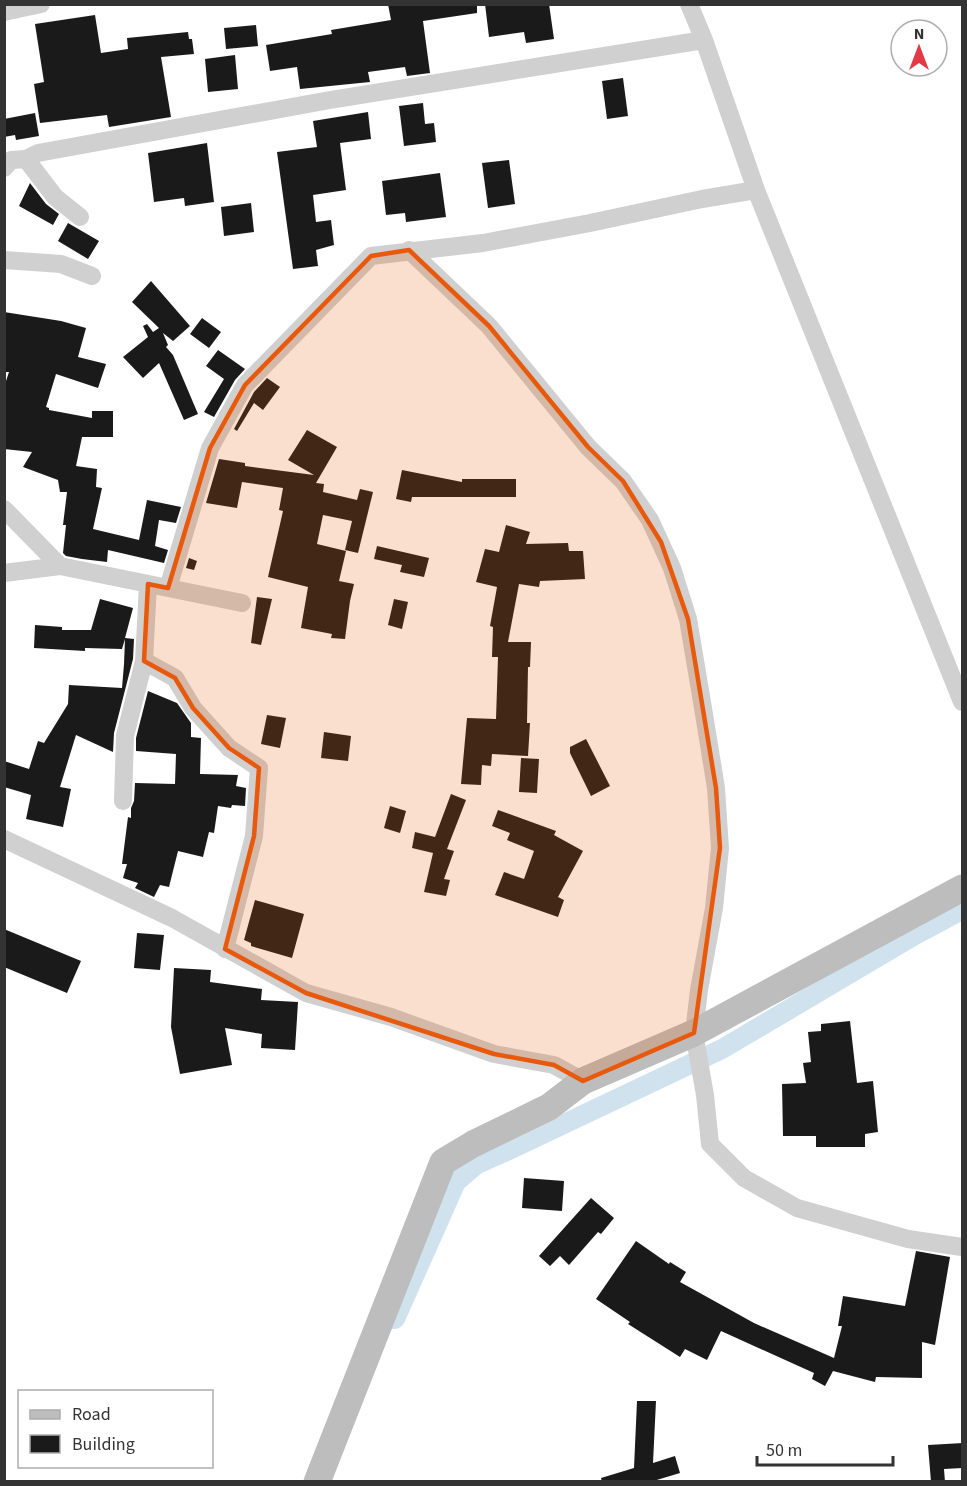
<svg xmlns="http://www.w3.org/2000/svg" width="967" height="1486" font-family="'Source Sans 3',sans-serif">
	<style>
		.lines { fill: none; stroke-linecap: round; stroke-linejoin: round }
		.canal { stroke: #cfe2ee; stroke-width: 20 }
		.building { fill: #1a1a1a }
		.street { stroke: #d0d0d0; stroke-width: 18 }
		.secondary { stroke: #bdbdbd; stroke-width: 27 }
		.marked { fill: #e8590c; fill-opacity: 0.2; stroke: #e8590c; stroke-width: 4.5; stroke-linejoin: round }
	</style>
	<rect width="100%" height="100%" fill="#fff"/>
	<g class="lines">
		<path class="canal" d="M395,1319L456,1182L477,1164L509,1150L722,1049L915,935L962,910"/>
	</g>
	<path class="building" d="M388,4H477V13L423,21L430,73L407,76L405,67L368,72L370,82L300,89L297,67L270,71L266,45L332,34L331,30L391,20Z
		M485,4H549L554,39L526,43L524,32L489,37Z
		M95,15L101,53L128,49L127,38L188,32L189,39H192L194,54L161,57L171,117L109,127L107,115L40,123L34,84L44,82L35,24Z
		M256,25L258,46L226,49L224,28Z
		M235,55L238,89L208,92L205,59Z
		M623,78L628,116L607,119L602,81Z
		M423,103L425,124L434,123L436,142L404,146L399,106Z
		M368,112L371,139L340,143L346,190L313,195L316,222L331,220L334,245L316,250L318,266L293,269L277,152L317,147L313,121Z
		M35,113L39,136L16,140L15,135L4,137V119Z
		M207,143L214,202L185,206L184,198L154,202L148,153Z
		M509,160L515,204L488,208L482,163Z
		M440,173L446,217L406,222L405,213L386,215L382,181Z
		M30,183L46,204L59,214L53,225L19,206Z
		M251,203L254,232L224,236L221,207Z
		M68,223L99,241L88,259L58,241Z
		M151,281L190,326L173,341L163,333L168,345L166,347L173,355L198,414L184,420L159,363L143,378L123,357L148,337L143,326L147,324L153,332L159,328L132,302Z
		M4,312L61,321L86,328L78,357L106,364L98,388L56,374L46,407L49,408V410L92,418V411H113V437H82L76,466L97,469L96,487L102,488L93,529L139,540L147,500L181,507L176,523L159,520L155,546L168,550L164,563L108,550L107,562L82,559L66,556L63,553L66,525H63L67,492H60L58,480L23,467L32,452L4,449V387L9,372H4Z
		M202,318L221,332L209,348L190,334Z
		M218,350L245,369L235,380L214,417L204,412L224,379L206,366Z
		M267,378L280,387L263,410L254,403L237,431L234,429L254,392Z
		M307,430L337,447L316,483L324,484L323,492L357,500L360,489L373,492L358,553L345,550L352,521L323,515L317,544L346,551L339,581L354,584L350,601L345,639L331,638L332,634L301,628L308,587L268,577L283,511L279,510L283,488L242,482L237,508L206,503L219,459L245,463V466L314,475L288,460Z
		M402,470L462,482V479H516V497H412L411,502L396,499Z
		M506,525L530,532L526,544L568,543L569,551H583L585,579L540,581L539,587L519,584L508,642H531L530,667H528L527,723H530L528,756L492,754L491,766L482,765L481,785L461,784L467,718L496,719L498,657H492L493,627L490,626L497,587L476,582L485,549L499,552Z
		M377,546L429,558L424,577L400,572L402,565L374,559Z
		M189,558L197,561L194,570L186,568Z
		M257,597L272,599L261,645L251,643Z
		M100,599L133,608L125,638L134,639L133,659L114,733L113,752L76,735L60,787L71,789L63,827L26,819L31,795L4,787V761L29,769L38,741L44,743L68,704L69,685L122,688L124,664L125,639L122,649L85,648V651L34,648L35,625L62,627V630H91Z
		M394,599L408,602L402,629L388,625Z
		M148,691L177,703L191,723V737L201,738L200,774L238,775L236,786L246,788L245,806L232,805L231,808L218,806L214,833L209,832L203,857L178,851L169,887L160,885L154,897L135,888L138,883L123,878L127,864H122L128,817L131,818V808L134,801L135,783L175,784L176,754L136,751V738Z
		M267,715L286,718L280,748L261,744Z
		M324,732L351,736L348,761L321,758Z
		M586,739L610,786L591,796L570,753V747Z
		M521,758L539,759L537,793L519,792Z
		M451,794L466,800L447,849L454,851L444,879L450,880L446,896L424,892L433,853L412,848L415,832L435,837Z
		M390,806L406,811L400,833L384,828Z
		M498,810L556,831L554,835L583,851L558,897L564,900L558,917L495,895L504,872L524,879L534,851L507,840L510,833L492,826Z
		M255,900L304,914L292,958L251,946V943L244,940Z
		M4,929L81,961L67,993L4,967Z
		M137,933L164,935L160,970L134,968Z
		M174,968L211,970L210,982L262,989L261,1000L298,1002L295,1050L261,1048L262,1034L225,1028L232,1065L180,1074L171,1027Z
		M850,1021L857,1083L873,1081L878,1132L865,1134V1147H816V1136H783L782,1084L806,1083L803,1063L811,1062L808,1032L821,1031V1024Z
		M524,1178L564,1181L562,1211L522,1208Z
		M591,1198L614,1218L601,1234L598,1232L569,1265L560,1256L550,1266L539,1256Z
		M636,1241L669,1264L670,1262L686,1272L680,1282L754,1323L834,1358L842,1326H838L843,1296L905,1306L916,1251L950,1257L935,1345L922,1342V1378L876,1377L875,1382L833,1371L825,1386L812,1379L814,1373L721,1331L707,1360L685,1349L680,1357L628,1324L630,1322L596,1299Z
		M637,1401H656L653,1463L675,1456L680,1473L650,1482H602L601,1478L634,1468Z
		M963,1443V1468L944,1469L945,1482H931L928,1445Z"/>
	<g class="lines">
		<path class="street" d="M689,4L704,40L756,190L962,702
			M4,12L41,4
			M26,159L55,197L80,217
			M4,168L11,160L26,159L38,153L330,100L704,40
			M409,250L489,326L588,447L623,481L650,520L672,568L688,619L702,702L716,788L720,848L714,908L699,990L694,1033L705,1095L710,1144L744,1178L797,1208L908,1239L962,1247
			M4,260L61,264L92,276
			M4,509L60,566L242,603
			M4,573L60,566
			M148,584L144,661L175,678L193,708L229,748L259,768L254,836L225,949
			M168,588L210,448L245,385L371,256L483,243L590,223L702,199L756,190
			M123,801L125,736L144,661
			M4,839L172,918L306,993L391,1017L494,1054L554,1065L583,1081"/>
		<path class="secondary" d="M317,1482L443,1162L473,1144L549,1107L583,1081L694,1033L962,888"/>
	</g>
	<path class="marked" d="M409,250L489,326L588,447L623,481L661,542L688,619L716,788L720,848L694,1033L583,1081L554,1065L494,1054L306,993L225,949L254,836L259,768L229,748L193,708L175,678L144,661L148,584L168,588L210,448L245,385L371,256Z"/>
	<rect width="967" height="1486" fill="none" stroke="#333333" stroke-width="12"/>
	<rect x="18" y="1390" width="195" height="78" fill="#ffffff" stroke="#adadad" stroke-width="1.5"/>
	<rect x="30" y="1410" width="30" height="9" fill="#bdbdbd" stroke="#adadad" stroke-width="1.5"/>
	<text x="72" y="1420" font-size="18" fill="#333333">Road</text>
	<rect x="30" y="1435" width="30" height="18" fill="#1a1a1a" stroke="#adadad" stroke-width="1.5"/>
	<text x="72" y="1450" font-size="18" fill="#333333">Building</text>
	<g transform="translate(919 48)"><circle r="28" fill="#ffffff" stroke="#adadad" stroke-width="1.5"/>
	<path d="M0-4.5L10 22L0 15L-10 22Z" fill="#e63946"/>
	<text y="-9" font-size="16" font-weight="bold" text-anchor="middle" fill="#333333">N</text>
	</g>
	<path d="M757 1456v9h136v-9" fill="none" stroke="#333333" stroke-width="3"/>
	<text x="766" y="1456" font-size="18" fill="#333333" stroke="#ffffff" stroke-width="4.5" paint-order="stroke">50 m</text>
</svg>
